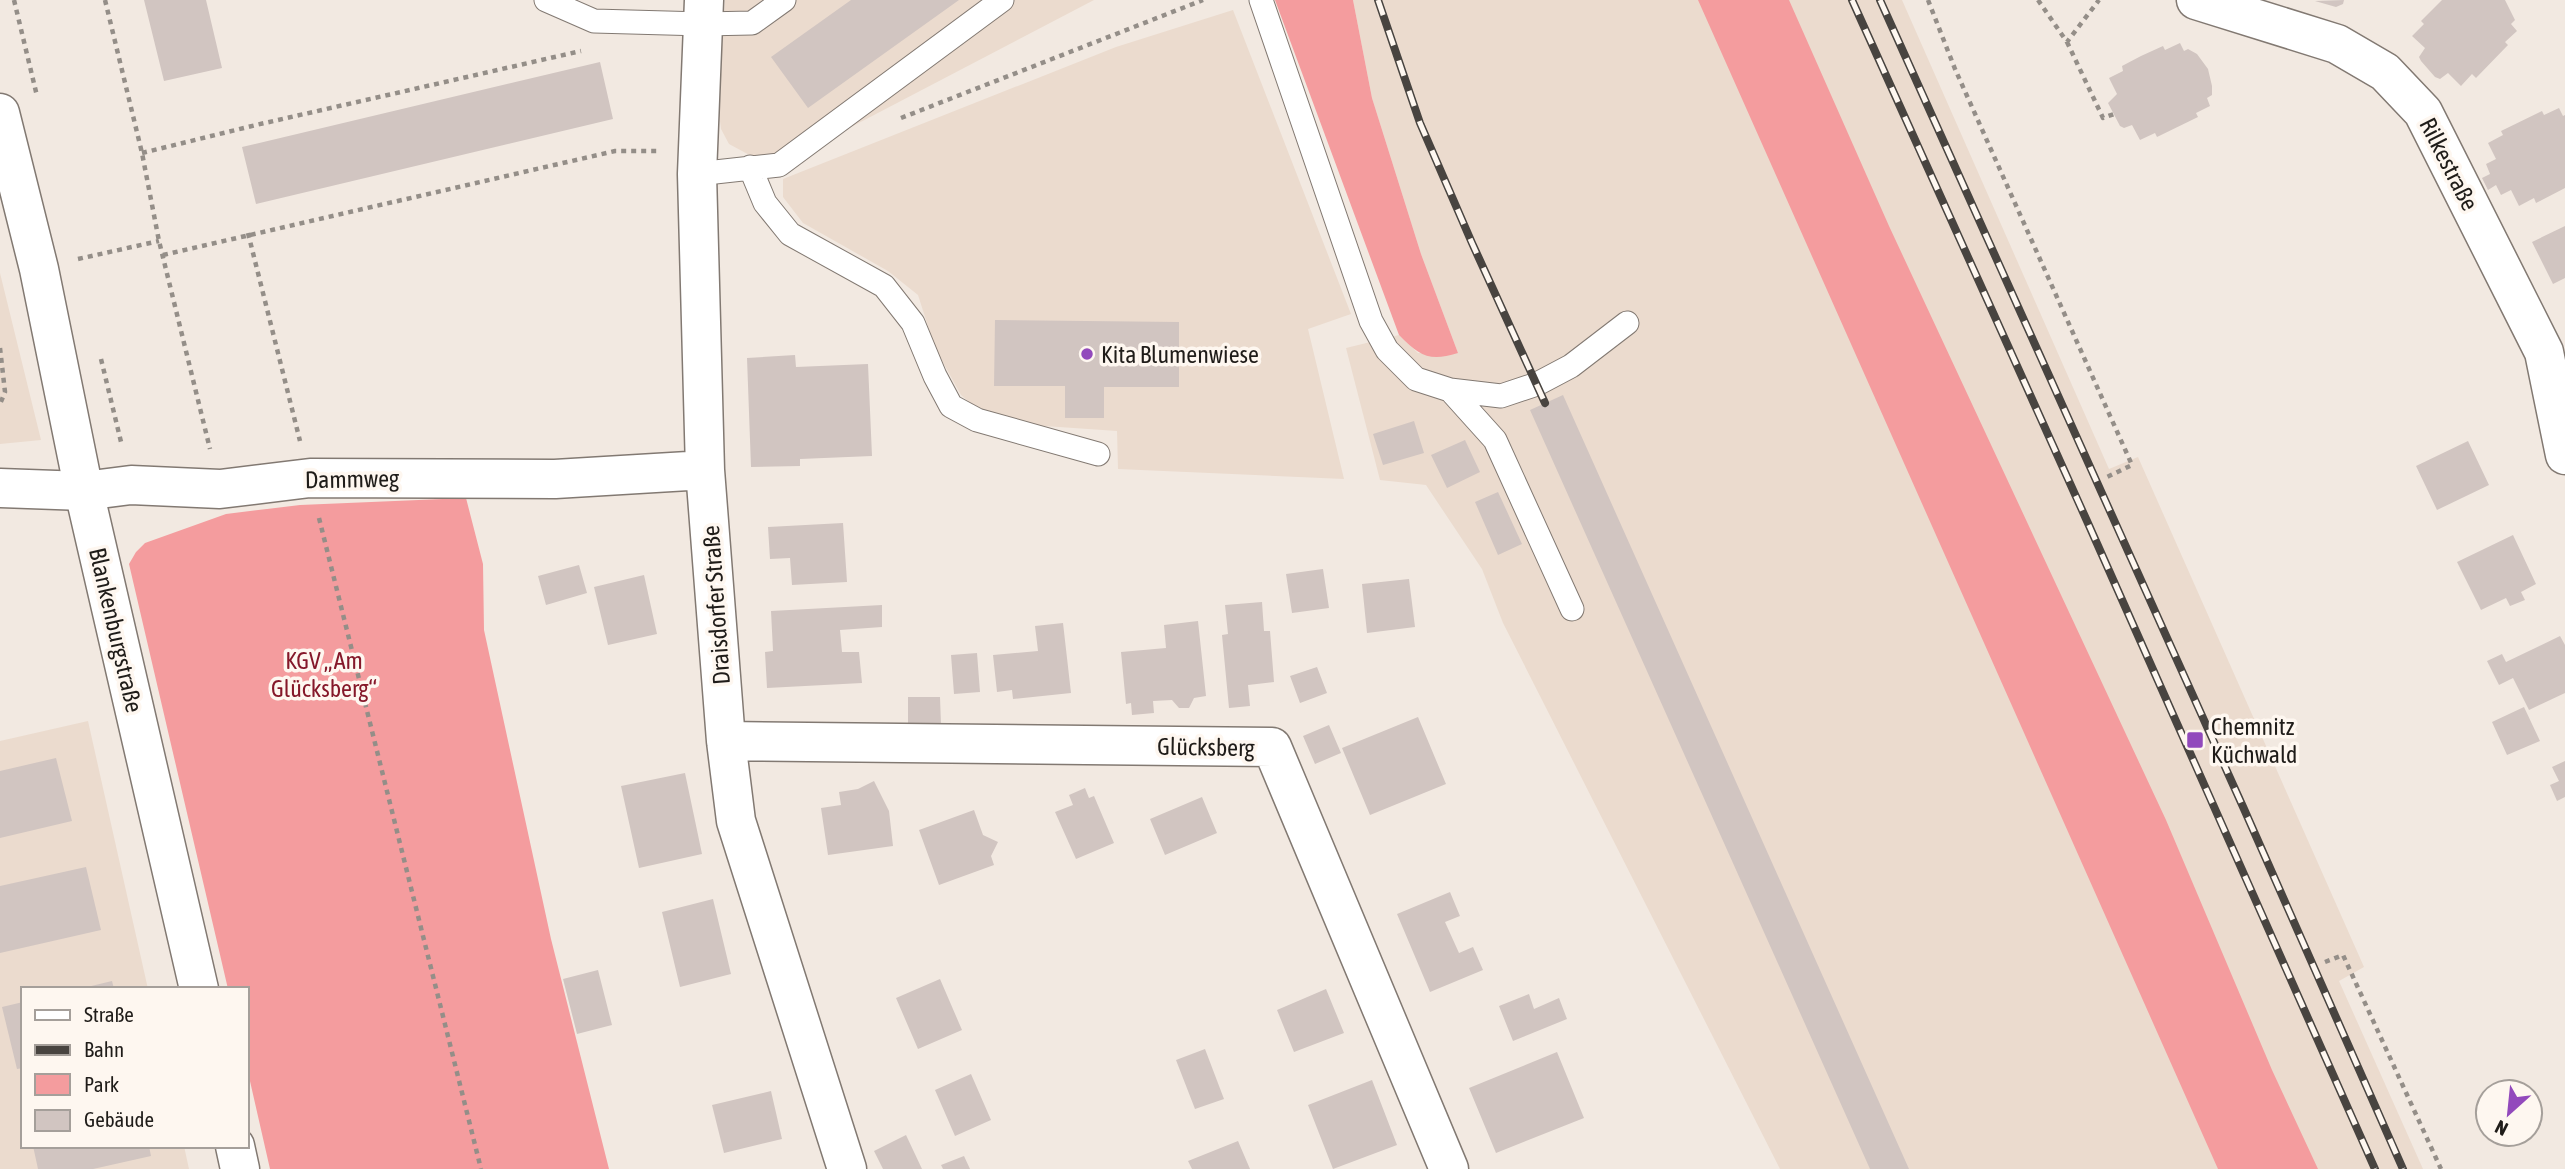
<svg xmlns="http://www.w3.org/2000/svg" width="2565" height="1169" font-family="'Asap Condensed',sans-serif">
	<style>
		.built { fill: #ebdbce }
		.green { fill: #f49c9e }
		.building { fill: #d1c5c1 }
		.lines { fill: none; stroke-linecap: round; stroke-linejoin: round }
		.service-casing { stroke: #827972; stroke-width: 25 }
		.minor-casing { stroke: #827972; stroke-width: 41 }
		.secondary-casing { stroke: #827972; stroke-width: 41 }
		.path { stroke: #948e88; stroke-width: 4.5; stroke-dasharray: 5 5; stroke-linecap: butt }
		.service { stroke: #fff; stroke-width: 23 }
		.minor { stroke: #fff; stroke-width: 38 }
		.secondary { stroke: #fff; stroke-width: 38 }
		.rail-casing { stroke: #484440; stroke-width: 8 }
		.rail { stroke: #fef7f0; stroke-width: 5; stroke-dasharray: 16; stroke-linecap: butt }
		.poi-dot { fill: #9249bc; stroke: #fef7f0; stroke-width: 2.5 }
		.labels { text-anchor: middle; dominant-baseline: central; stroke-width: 7; stroke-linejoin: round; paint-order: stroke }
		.street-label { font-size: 24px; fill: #1f1c19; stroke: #fef7f0 }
		.poi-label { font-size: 24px; fill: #1f1c19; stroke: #fef7f0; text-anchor: start }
		.park-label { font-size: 24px; fill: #85182a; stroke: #fef7f0 }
	</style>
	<rect width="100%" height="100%" fill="#f2e9e1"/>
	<path class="built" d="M725,0H1094L853,126L782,155L755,158L729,144L721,129L718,106Z
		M1353,0H1902L2109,469L2138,457L2364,967L2339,981L2423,1169H1780L1503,623L1482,569L1426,485L1380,480L1346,348L1399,335L1418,353H1458L1421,254L1372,98Z
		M1233,10L1351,314L1308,329L1344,479L1118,469L1117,431L1030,425L976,408L961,395L935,348L918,295L888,271L803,223L783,197V179L1116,47Z
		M0,273L41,440L0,444Z
		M88,721L148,989H23V1146H184L189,1169H0V741Z"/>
	<path class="green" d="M1275,0H1353L1372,98L1421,254L1458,353C1429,362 1420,356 1399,335Z
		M1698,0H1789L1889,226L2166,820L2272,1070L2318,1169H2218Z
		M466,498L483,564L484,630L551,939L609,1169H270L247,1068V989H228L129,564L136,552L145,543L226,514L300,505Z"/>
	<path class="building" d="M144,0H206L222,68L164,81Z
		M851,0H959L808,108L771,57Z
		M2344,0L2343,4L2336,7L2315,1Z
		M2442,0H2505L2515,20L2511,24L2517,31L2505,42L2508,45L2476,78L2472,74L2461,86L2448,73L2440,79L2435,77L2421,61L2419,57L2425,48L2412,36L2424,24L2421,21Z
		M2180,43L2184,51L2188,49L2197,54L2208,69L2212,86V95L2207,98L2210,106L2196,113L2198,117L2157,137L2155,133L2140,140L2132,125L2124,128L2120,126L2108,103L2117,94L2109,78L2123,71L2122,66L2141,56L2163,46L2165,50Z
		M600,62L613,119L256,204L242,147Z
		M2559,108L2563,116L2565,115V188L2536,203L2534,198L2519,206L2511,190L2501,195L2496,185L2488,190L2482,178L2490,174L2486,164L2496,159L2488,143L2503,135L2501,131L2542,111L2544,115Z
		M2565,226V278L2553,284L2532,242Z
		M995,320L1179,322V387H1104V418H1065V386H994Z
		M795,355L796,367L868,364L872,456L800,459V466L751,467L747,358Z
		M1563,395L1909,1169H1870L1530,410Z
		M1414,421L1424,453L1383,465L1373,434Z
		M1465,440L1480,472L1447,488L1431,455Z
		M2468,441L2489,485L2437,510L2416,466Z
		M1498,492L1522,544L1498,555L1475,502Z
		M843,523L847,582L792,585L790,558L770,559L768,527Z
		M2513,535L2536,584L2521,592L2525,600L2510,606L2506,598L2481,610L2457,562Z
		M579,565L587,593L546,605L538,576Z
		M1323,569L1329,608L1292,613L1286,574Z
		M644,575L657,634L608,645L594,587Z
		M1409,579L1415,627L1367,633L1362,584Z
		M1262,602L1264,631H1270L1274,682L1248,685L1250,706L1229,708L1222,635L1228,634L1225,605Z
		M882,605V627L840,630L842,652H859L862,683L767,688L765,652L773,651L771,611Z
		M1198,621L1206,696L1194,698L1189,708H1179L1172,700L1153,701L1154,713L1132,715L1131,703L1126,704L1121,652L1166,648L1164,625Z
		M1063,623L1071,693L1013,699L1012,690L997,692L993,655L1038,651L1035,626Z
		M2560,636L2565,645V693L2529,710L2513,678L2499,685L2487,661L2502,654L2506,662Z
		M977,653L980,692L954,694L951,655Z
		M1317,667L1327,693L1300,703L1290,676Z
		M908,697H940L941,725L908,726Z
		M2524,707L2540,741L2507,755L2492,722Z
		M1418,717L1446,784L1370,815L1342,748Z
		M1329,725L1341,753L1315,764L1303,736Z
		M56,758L72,821L0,838V771Z
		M2565,761V797L2557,801L2550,785L2559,781L2552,767Z
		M685,773L702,854L639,868L621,786Z
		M874,781L889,811L893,846L828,855L821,808L841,805L839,792L858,789Z
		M1085,788L1089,798L1094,796L1114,843L1076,859L1055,812L1073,805L1069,795Z
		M1202,797L1217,833L1165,855L1150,819Z
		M974,810L983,835L998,842L991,856L994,865L939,885L919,830Z
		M86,867L101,930L0,953V886Z
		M1450,892L1460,916L1445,922L1459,953L1473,947L1483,970L1430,992L1397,914Z
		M713,899L731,974L680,987L662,912Z
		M598,970L612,1025L577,1034L563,979Z
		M940,979L962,1030L918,1049L896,998Z
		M112,981L114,989H84L83,988Z
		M1326,989L1344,1033L1294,1052L1277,1010Z
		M1529,994L1534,1009L1559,998L1567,1019L1513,1041L1499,1006Z
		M23,1002V1068L17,1069L2,1007Z
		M1205,1049L1224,1099L1195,1109L1176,1060Z
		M1557,1052L1584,1118L1496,1153L1469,1088Z
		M971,1074L991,1120L955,1136L935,1090Z
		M1372,1080L1397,1145L1333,1169L1308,1105Z
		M771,1091L782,1139L724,1153L712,1105Z
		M906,1135L922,1169H883L874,1151Z
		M1238,1141L1250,1169H1192L1188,1161Z
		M33,1146H149L151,1156L93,1169H38Z
		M964,1156L970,1169H943L941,1165Z"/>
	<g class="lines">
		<g class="service-casing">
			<path id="service" d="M546,0L594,21L703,24L752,23L784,0
				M1261,0L1371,321L1387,350L1416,379L1450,390L1501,396L1537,384L1571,366L1627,323
				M750,167L765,203L790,234L884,286L913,323L935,376L951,406L977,420L1098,454
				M697,174L779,165L1002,0
				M1450,390L1495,440L1572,609"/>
		</g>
		<g class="minor-casing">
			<path id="minor" d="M704,0L697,174L705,470L726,741L736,821L847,1169
				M2196,0L2337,44L2385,72L2423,112L2544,352L2565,455
				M0,488L84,491L131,485L220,489L310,478L555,479L705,470
				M726,741L1272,747L1449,1169"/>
		</g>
		<g class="secondary-casing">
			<path id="secondary" d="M0,113L39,269L84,491L199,989
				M235,1146L240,1169"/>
		</g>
		<path class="path" d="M14,0L37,96
			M105,0L142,153L159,241L210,449
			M1928,0L1955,69L2132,465L2107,477
			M2038,0L2067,42L2099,0
			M2067,42L2103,118L2114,114
			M901,118L1203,0
			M142,153L256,125L581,51
			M248,233L300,441
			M163,255L615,151H658
			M78,259L159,241
			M0,348L5,392L0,404
			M101,359L122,446
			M319,518L481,1169
			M2325,962L2343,955L2441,1169"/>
		<use href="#service" class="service"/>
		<use href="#minor" class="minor"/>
		<use href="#secondary" class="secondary"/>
		<g class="rail-casing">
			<path id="rail" d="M1378,0L1420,123L1472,243L1545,403
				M1852,0L2087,521L2375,1169
				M1880,0L2244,809L2403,1169"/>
		</g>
		<use href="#rail" class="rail"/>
	</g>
	<g class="poi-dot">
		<circle cx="1087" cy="354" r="7"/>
		<rect x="2186" y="731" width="18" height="18" rx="3.5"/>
	</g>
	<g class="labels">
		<g class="street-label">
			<text transform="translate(2449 164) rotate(63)">Rilkestraße</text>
			<text transform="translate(352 479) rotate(-1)">Dammweg</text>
			<text transform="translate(716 605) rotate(-94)">Draisdorfer Straße</text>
			<text transform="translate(116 630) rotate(77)">Blankenburgstraße</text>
			<text transform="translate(1206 747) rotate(1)">Glücksberg</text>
		</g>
		<g class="poi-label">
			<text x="1101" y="354">Kita Blumenwiese</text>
			<text x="2211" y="726">Chemnitz<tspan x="2211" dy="28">Küchwald</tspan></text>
		</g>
		<g class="park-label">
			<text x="324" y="660">KGV „Am<tspan x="324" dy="28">Glücksberg“</tspan></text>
		</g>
	</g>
	<rect x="21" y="987" width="228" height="161" fill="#fef7f0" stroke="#a59f9a" stroke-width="2"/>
	<rect x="35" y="1010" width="35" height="10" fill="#ffffff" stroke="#a59f9a" stroke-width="2"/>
	<text x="84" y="1022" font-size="21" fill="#1f1c19">Straße</text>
	<rect x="35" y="1045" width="35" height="10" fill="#484440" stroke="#a59f9a" stroke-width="2"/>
	<text x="84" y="1057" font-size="21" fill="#1f1c19">Bahn</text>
	<rect x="35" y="1074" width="35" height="21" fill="#f49c9e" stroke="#a59f9a" stroke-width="2"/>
	<text x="84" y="1092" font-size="21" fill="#1f1c19">Park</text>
	<rect x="35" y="1110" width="35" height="21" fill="#d1c5c1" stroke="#a59f9a" stroke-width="2"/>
	<text x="84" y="1127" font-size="21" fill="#1f1c19">Gebäude</text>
	<g transform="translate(2509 1113) rotate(207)"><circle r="33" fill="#fef7f0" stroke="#a59f9a" stroke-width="2"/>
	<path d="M0-5L12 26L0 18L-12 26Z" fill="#9249bc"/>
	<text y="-10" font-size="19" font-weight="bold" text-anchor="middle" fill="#1f1c19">N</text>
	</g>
</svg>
